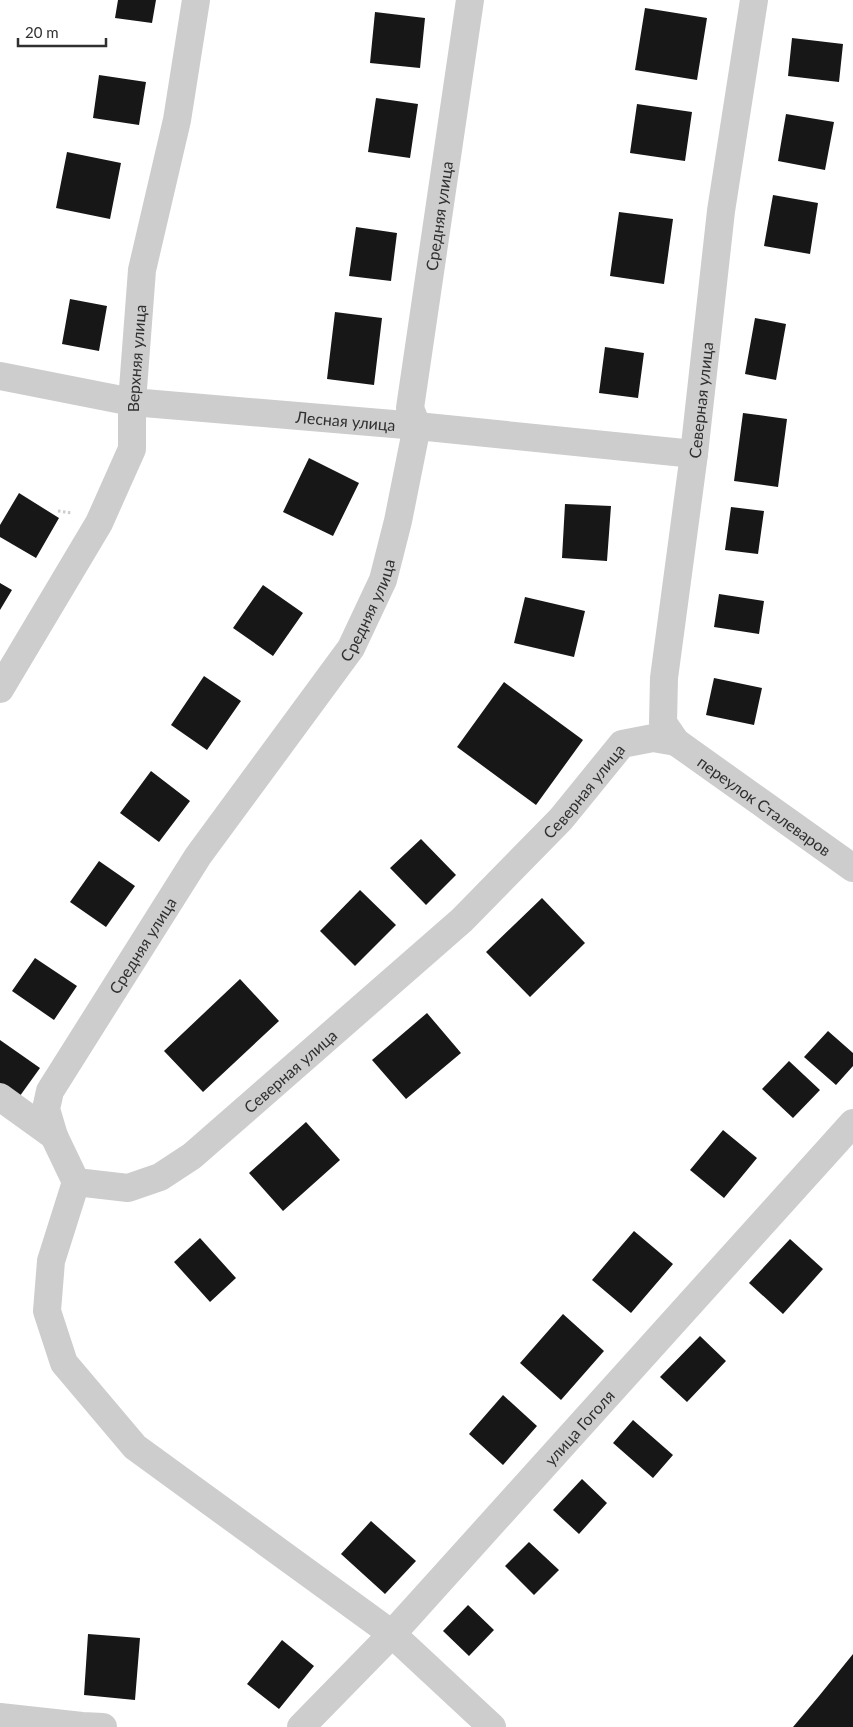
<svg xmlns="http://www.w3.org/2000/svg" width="853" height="1727" font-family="Lato,sans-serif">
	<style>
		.building { fill: #171717 }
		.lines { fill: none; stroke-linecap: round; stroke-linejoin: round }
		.path { stroke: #cdcdcd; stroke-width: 3; stroke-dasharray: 2.5 2.5; stroke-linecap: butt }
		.minor { stroke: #cdcdcd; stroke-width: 28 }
		.labels { text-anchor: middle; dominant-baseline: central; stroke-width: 5; stroke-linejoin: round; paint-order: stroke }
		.street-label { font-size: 16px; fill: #303030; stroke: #fff }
	</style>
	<rect width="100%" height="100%" fill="#fff"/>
	<path class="building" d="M118,0H156L152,23L115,18Z
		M645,8L707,18L697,80L635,70Z
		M375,12L425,18L420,68L370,63Z
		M792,38L843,44L839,82L788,76Z
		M99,75L146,82L139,125L93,118Z
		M376,98L418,104L410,158L368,152Z
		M637,104L692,112L685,161L630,153Z
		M786,114L834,122L825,170L778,161Z
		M67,152L121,163L110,219L56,208Z
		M773,195L818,203L810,254L764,246Z
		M619,212L673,219L664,284L610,276Z
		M356,227L397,233L391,281L349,276Z
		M70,299L107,306L99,351L62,344Z
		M335,312L382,318L374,385L327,379Z
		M755,318L786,324L776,380L745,374Z
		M605,347L644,353L638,398L599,393Z
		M743,413L787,419L778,487L734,481Z
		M309,458L359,483L333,536L283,512Z
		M19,493L59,518L36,558L0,537V525Z
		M565,504L611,506L607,561L562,558Z
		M731,507L764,511L758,554L725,550Z
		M0,583L12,590L0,610Z
		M263,585L303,613L273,656L233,628Z
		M719,594L764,601L759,634L714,627Z
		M525,597L585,611L574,657L514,643Z
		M204,676L241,701L207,750L171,725Z
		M714,678L762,688L754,725L706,715Z
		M504,682L583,740L536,805L457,747Z
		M151,771L190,801L159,842L120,813Z
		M421,839L456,875L426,905L390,868Z
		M99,861L135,886L106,927L70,902Z
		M360,890L396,925L355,966L320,931Z
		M542,898L585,943L530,997L486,952Z
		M35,958L77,986L54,1020L12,991Z
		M240,979L279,1021L203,1092L164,1051Z
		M427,1013L461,1053L406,1099L372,1060Z
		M828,1031L853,1053V1066L836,1085L804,1057Z
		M0,1040L40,1068L17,1100L0,1088Z
		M789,1061L820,1090L793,1118L762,1089Z
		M306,1122L340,1160L283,1211L249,1173Z
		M723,1130L757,1158L724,1198L690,1170Z
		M634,1231L673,1264L631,1313L592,1280Z
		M200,1238L236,1278L210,1302L174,1262Z
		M790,1239L823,1269L783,1314L749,1283Z
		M563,1314L604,1351L561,1400L520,1363Z
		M700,1336L726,1361L687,1402L660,1377Z
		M503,1395L537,1426L503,1465L469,1434Z
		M633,1420L673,1455L653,1478L613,1443Z
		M582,1479L607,1503L579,1534L553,1510Z
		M371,1521L416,1561L385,1594L341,1554Z
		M529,1542L559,1570L534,1595L505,1566Z
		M468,1605L494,1630L469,1656L443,1631Z
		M88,1634L140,1638L135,1700L84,1695Z
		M282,1640L314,1666L279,1709L247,1684Z
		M853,1654V1727H793L819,1696Z"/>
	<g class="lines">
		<path class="path" d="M58,511L72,513"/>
		<g class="minor">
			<path id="s1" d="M0,376L132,402L417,426L694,454"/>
			<path id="s2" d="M0,689L99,523L132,449V402L142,270L177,120L196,0"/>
			<path id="s3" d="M676,742L853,868"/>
			<path id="s4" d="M0,1097L54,1136L76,1182L128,1188L160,1177L192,1156L462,920L561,819L622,744L653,738L676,742L663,723L664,678L694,454L721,211L754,0"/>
			<path id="s5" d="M54,1136L46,1109L50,1091L198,856L351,648L383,580L398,521L417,426L410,408L470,0"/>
			<path d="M76,1182L51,1261L47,1311L64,1363L135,1447L392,1634L492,1727"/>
			<path d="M0,1717L82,1726L103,1727"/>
			<path id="s6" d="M301,1727L392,1634L853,1123"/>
		</g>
	</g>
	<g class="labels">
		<g class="street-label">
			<text stroke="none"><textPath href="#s5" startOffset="1029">Средняя улица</textPath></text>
			<text stroke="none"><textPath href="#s2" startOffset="365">Верхняя улица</textPath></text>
			<text stroke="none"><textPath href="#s4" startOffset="1242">Северная улица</textPath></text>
			<text stroke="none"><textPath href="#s1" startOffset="349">Лесная улица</textPath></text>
			<text stroke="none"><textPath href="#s5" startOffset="624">Средняя улица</textPath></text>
			<text stroke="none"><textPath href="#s4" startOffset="778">Северная улица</textPath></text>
			<text stroke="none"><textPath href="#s3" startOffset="109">переулок Сталеваров</textPath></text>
			<text stroke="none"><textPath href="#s5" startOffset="219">Средняя улица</textPath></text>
			<text stroke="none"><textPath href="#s4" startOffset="372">Северная улица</textPath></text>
			<text stroke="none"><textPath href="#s6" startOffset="409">улица Гоголя</textPath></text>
		</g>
	</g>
	<path d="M18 38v8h88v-8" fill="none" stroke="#303030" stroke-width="2.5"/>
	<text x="25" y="38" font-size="15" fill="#303030" stroke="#ffffff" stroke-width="4" paint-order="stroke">20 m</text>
</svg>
